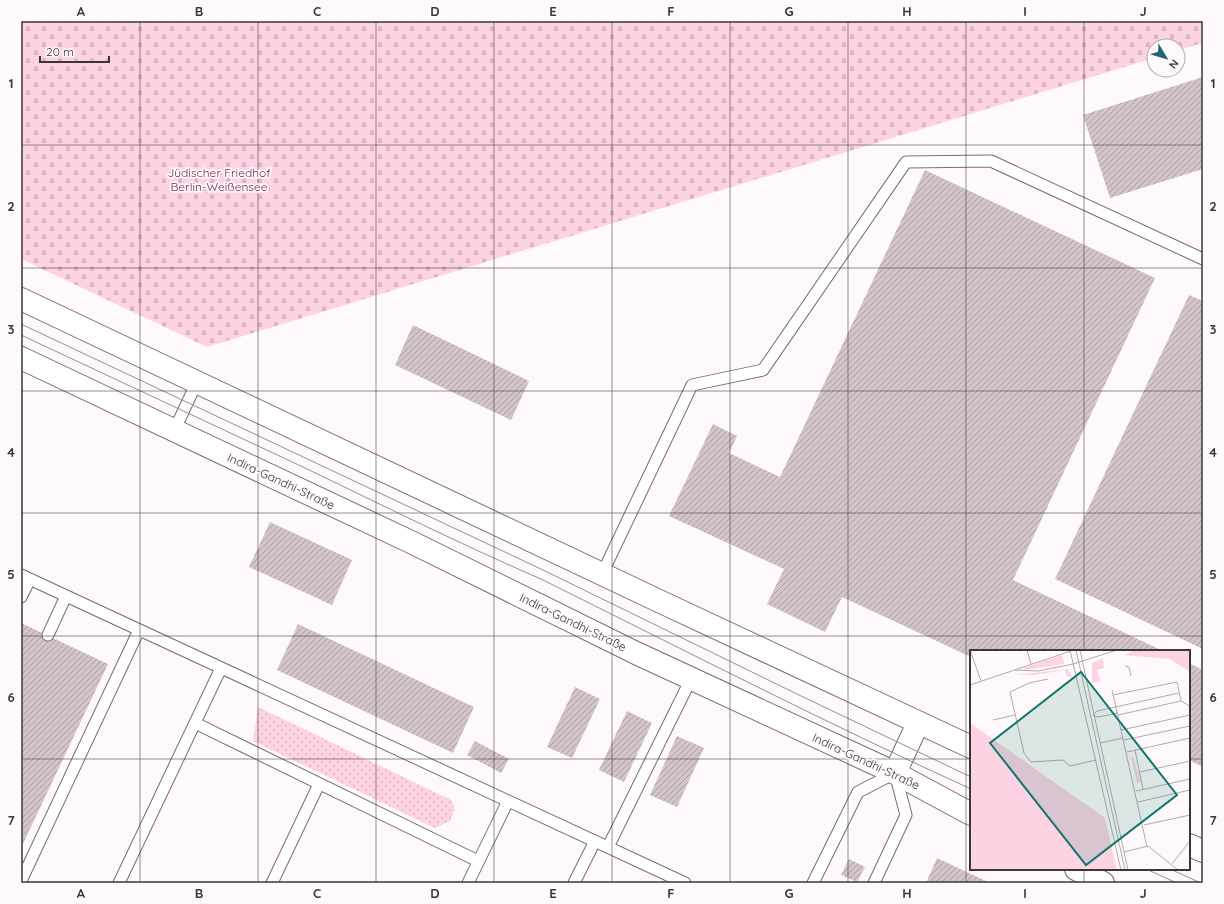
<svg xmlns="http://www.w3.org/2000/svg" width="1224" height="904" font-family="Quicksand,sans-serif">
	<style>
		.grass { fill: url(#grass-dots) }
		.cemetery { fill: url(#cemetery-stones) }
		.building { fill: url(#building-hatch) }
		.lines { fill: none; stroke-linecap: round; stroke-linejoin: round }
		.lane-casing { stroke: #796c71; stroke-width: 13 }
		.secondary-casing { stroke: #796c71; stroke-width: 24 }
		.lane { stroke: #fff; stroke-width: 11 }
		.secondary { stroke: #fff; stroke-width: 22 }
		.tram { stroke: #959092; stroke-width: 1 }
		.grid { fill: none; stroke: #3b3638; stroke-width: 1; stroke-opacity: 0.55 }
		.labels { text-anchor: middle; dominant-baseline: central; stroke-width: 3.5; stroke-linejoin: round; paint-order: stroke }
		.park-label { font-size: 12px; fill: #77234e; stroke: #fff9fb }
		.street-label { font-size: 12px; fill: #3b3638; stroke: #fff9fb }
		.inset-road { fill: none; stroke: #b1abad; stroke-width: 1 }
		.view { fill: #0f766e; fill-opacity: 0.15; stroke: #0f766e; stroke-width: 2 }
		.inset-edge { fill: none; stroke: #3b3638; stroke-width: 2 }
		.neatline { fill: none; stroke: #3b3638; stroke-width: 1.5 }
		.grid-label { font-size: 13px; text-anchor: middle; font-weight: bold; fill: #3b3638 }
	</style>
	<defs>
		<pattern id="grass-dots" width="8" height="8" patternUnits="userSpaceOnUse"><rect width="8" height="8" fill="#fdd3e3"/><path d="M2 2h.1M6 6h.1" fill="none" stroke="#dab6c4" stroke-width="1.8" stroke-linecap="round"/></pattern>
		<pattern id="cemetery-stones" width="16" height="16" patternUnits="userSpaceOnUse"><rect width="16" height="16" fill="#fdd3e3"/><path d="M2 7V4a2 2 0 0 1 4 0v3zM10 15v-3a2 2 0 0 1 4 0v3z" fill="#dab6c4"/></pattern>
		<pattern id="building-hatch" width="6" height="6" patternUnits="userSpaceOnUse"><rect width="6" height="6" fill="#d3c4ca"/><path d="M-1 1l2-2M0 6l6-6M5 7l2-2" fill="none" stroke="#aca0a5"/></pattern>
	</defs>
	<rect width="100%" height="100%" fill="#fff9fb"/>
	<path class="grass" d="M258,707L451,800L455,809L450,821L435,828L253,741Z"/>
	<path class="cemetery" d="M21,21H1203V43L1178,50V46H1154V58L207,347L21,259Z"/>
	<path class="building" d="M1203,77V169L1110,198L1083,115Z
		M925,170L1155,278L1013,580L1163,651H971V657L842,597L825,632L767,604L784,569L669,516L713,424L737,436L729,453L780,477Z
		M1189,295L1203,301V649L1055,579Z
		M413,325L529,381L511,420L395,365Z
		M270,522L352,560L332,605L249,567Z
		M21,623L108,664L21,848Z
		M298,624L474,707L453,753L277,670Z
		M1189,663L1203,670V767L1189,760Z
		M575,687L600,699L572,758L547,747Z
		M627,711L652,723L624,782L599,770Z
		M677,736L704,748L677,807L650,795Z
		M475,741L509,759L501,773L467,755Z
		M937,858L990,883H926Z
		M849,859L865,867L857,882L841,875Z"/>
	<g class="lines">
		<g class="lane-casing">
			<path id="lane" d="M174,431L197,382
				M602,574L692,385L763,370L906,162L991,161L1203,259
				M21,575L685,883
				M21,597L30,579
				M48,635L66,596
				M195,723L478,861
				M608,847L691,679
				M21,881L139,630
				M119,883L221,668
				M272,883L319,784
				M468,883L508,801
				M574,883L595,841
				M813,883L858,792L895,773L906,815L874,883"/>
		</g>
		<g class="secondary-casing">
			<path id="secondary" d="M21,299L659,601L971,747
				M21,358L413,543L636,653L895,773L971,814
				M895,773L918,723
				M1189,845L1203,851
				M1076,869L1103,883"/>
		</g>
		<use href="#lane" class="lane"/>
		<use href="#secondary" class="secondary"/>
		<path class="tram" d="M21,324L543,570L799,695L971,777
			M21,335C115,379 209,423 303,467C382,505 460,544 541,579C684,650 826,723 971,789
			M1146,869L1177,883
			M1170,869L1201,883"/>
	</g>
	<path class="grid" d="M140,21V883M258,21V883M376,21V883M494,21V883M612,21V883M730,21V883M848,21V883M966,21V883M1084,21V651M21,145H1203M21,268H1203M21,391H1203M21,513H1203M21,636H1203M21,759H971M1189,759H1203M1084,869V883"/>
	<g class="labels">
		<g class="park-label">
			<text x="219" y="172">Jüdischer Friedhof<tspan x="219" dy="14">Berlin-Weißensee</tspan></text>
		</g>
		<g class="street-label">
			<text transform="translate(281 481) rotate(25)">Indira-Gandhi-Straße</text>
			<text transform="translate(573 622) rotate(26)">Indira-Gandhi-Straße</text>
			<text transform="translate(866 761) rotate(25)">Indira-Gandhi-Straße</text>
		</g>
	</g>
	<g transform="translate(970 650)">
		<rect width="220" height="220" fill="#fff9fb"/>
		<path d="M165,0H220V22L200,9L154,5ZM92,5L94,14L54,20V18ZM133,8L134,18L127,20L130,31L122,33V13ZM98,19L105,32L100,26L97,27L95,20L64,25H45ZM163,106L171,132L167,134L161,107Z" fill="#fdd3e3"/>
		<path d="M0,73L135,168L147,220H0Z" fill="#fdd3e3"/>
		<path class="inset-road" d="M0,0L11,31M57,0L61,14M100,0L151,220M106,0L155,220M110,0L158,220M103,14L147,0M155,16L159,17L161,26M45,20L68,21L103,14M78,29L59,33L40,42L54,103L61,112L93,110L100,116L126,110M0,35L101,1M142,40L177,197M143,45L207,32L211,51L220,56M148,63L128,67L123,65L127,61L209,43M148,65L211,51M23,70L45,65M151,80L220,65M154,90L220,76M130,93L153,88M165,100L173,139M157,102L220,88M170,122L220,111M166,141L220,129M168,152L220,140M174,175L220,165M154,202L178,196L208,220M202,214L220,191"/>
		<path class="view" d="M111,22L207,145L116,215L20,93Z"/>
		<rect width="220" height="220" class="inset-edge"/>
	</g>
	<rect width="1224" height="904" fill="none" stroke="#fff9fb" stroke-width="44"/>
	<g transform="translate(1166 58) rotate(128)"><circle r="19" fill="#fff9fb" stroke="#b1abad"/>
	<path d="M0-3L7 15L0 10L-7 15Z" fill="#206476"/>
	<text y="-6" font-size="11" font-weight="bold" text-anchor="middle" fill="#3b3638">N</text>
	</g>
	<path d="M40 56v6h69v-6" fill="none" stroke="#3b3638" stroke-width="2"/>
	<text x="46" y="56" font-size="12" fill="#3b3638" stroke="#fff9fb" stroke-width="3" paint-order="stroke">20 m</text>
	<rect x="22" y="22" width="1180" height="860" class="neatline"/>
	<g class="grid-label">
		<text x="81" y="16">A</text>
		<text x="199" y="16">B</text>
		<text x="317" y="16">C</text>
		<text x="435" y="16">D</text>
		<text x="553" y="16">E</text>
		<text x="671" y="16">F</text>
		<text x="789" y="16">G</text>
		<text x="907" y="16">H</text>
		<text x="1025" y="16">I</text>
		<text x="1143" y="16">J</text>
		<text x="11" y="88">1</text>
		<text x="1213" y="88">1</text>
		<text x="11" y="211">2</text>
		<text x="1213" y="211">2</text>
		<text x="11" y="334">3</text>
		<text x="1213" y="334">3</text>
		<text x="11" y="457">4</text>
		<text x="1213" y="457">4</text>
		<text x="11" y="579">5</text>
		<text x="1213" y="579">5</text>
		<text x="11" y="702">6</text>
		<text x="1213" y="702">6</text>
		<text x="11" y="825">7</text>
		<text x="1213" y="825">7</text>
		<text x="81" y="898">A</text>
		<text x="199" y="898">B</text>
		<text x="317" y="898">C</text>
		<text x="435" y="898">D</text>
		<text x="553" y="898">E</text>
		<text x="671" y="898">F</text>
		<text x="789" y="898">G</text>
		<text x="907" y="898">H</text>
		<text x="1025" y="898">I</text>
		<text x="1143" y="898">J</text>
	</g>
</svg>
